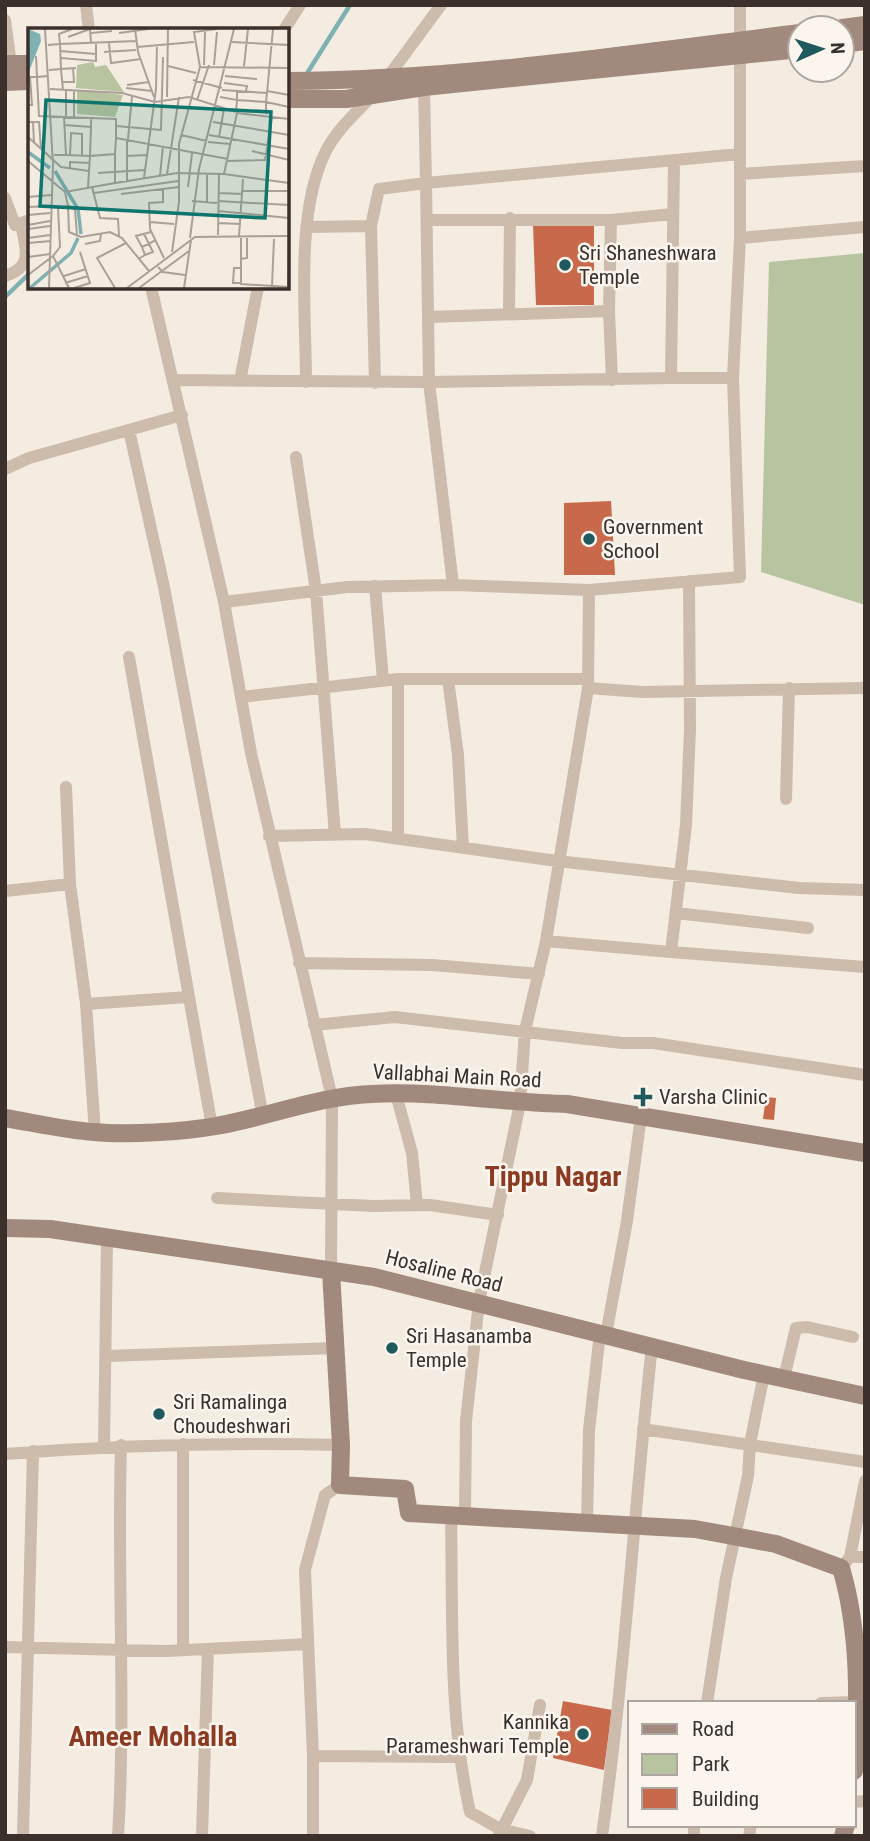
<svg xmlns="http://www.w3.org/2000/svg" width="870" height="1841" font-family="'Roboto Condensed',sans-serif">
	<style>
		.green { fill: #b8c4a0 }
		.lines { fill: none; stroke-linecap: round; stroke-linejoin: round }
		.stream { stroke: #7fb0b2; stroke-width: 4.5 }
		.building { fill: #c8694b }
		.street { stroke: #cdbbac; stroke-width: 12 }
		.secondary { stroke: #a18a7d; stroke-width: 18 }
		.poi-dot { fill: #1f5a5e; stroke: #fbf5ee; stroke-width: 2.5 }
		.labels { text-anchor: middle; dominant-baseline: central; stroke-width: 5; stroke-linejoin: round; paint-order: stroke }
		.poi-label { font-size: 21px; fill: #3b302b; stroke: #fbf5ee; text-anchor: start }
		.street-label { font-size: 21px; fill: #3b302b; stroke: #fbf5ee }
		.district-label { font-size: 28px; font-weight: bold; fill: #8c3b22; stroke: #fbf5ee }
		.inset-river { fill: none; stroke: #7fb0b2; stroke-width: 3.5 }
		.inset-road { fill: none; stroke: #aaa098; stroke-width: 2 }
		.view { fill: #0f766e; fill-opacity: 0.15; stroke: #0f766e; stroke-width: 3.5 }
		.inset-edge { fill: none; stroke: #3b302b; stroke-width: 3.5 }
	</style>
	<rect width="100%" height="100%" fill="#f4ebe1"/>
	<path class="green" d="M865,253V605L761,572L769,262Z"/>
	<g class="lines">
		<path class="stream" d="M306,75L350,5
			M5,297L30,273"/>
	</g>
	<path class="building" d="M533,225H594V305H536Z
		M611,501L615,575H564V503Z
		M766,1097L776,1098L774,1120L763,1119Z
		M563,1701L612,1710L604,1770L553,1758Z"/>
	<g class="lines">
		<path class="street" d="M86,5L89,30
			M5,20L11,64L10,72
			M284,30L300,5
			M385,81L441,5
			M424,87L426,183L740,154
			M674,161L671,378H733
			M740,174L865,166
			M5,198L15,225L30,220
			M429,220H611L609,311L430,317
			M611,220L673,214
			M371,226L379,189L426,183L429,382L671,378
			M309,227L371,226L375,383
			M740,238L865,227
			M5,276C35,266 25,248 21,223
			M151,287L224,602
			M609,311L612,380
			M509,313L510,218
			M174,380L429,382L453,585L589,590
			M240,381L258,287
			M306,382C306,313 295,215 325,153C336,130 356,113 373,95
			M129,430L164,587L263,1117
			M296,457L316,591L335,835
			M5,469L29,458L182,415
			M689,581L690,729L686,825L671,952L865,967
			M375,586L383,680
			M129,657L212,1127
			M398,679V839
			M448,679L458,755L463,848
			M588,688L642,692L865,688
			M241,697L398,679H588
			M66,787L70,884
			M786,799L789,688
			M269,836L365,834L557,861L799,888L865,890
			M5,891L70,884L86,1004L188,997
			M676,913L808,928
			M546,941L671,952
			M299,963L432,965L539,974
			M86,1004L95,1132
			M314,1025L395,1017L622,1043H653L865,1075
			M396,1094L412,1153L417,1205
			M217,1198L373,1206L430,1205L498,1215
			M331,1271L332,1098L251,753L224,602L347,587L453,585
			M606,1335L627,1221L641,1116
			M107,1356L336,1348
			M784,1378L796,1328L807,1327L853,1337
			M643,1429L865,1462
			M104,1446L107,1238
			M5,1454C118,1445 229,1442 341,1445
			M451,1515C453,1615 448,1713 470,1812L500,1829L530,1836
			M465,1515L466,1421L479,1302L520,1103L525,1031L546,941L588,688L589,590L740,577L733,378L740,238V5
			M587,1524L589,1430L600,1333
			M850,1557L865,1481
			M846,1562L850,1557H865
			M5,1647L166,1651L308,1644
			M183,1650V1444
			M707,1703L726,1578L748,1476L750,1444L764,1374
			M821,1703L857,1702
			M313,1756L458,1757
			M854,1802L865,1801
			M499,1835L527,1780L540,1705
			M23,1836L33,1451
			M118,1836C126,1706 117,1576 121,1445
			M202,1836L208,1649
			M313,1836V1756L305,1570L325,1495L340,1485
			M602,1836C625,1673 634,1509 652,1346
			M694,1836V1825
			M749,1836L751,1825"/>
		<path class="secondary" d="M842,28L865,25
			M842,44L865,41
			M5,64H30
			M287,81C457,80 631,54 800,33
			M5,82L30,81
			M287,99H346L424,87L800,49
			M5,1118C35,1123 65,1130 94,1132C127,1135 183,1132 216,1126C268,1117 319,1096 371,1094C437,1090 502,1103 567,1104L865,1153
			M5,1228L50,1229L374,1277L744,1370L865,1396
			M331,1271L341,1445L340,1485L405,1489L409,1513L695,1529L776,1544L841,1568C860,1632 859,1704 854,1771
			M843,1836L846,1825"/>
	</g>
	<g class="poi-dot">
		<circle cx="565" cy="265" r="7"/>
		<circle cx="589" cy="539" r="7"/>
		<path d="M639.5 1086.5h7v7h7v7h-7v7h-7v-7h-7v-7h7z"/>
		<circle cx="392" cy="1348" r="7"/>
		<circle cx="159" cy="1414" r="7"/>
		<circle cx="583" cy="1734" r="7"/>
	</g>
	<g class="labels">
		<g class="poi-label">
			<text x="579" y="253">Sri Shaneshwara<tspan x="579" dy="24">Temple</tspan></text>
			<text x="603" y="527">Government<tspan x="603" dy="24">School</tspan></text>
			<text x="659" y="1097">Varsha Clinic</text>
			<text x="406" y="1336">Sri Hasanamba<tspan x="406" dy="24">Temple</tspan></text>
			<text x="173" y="1402">Sri Ramalinga<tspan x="173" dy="24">Choudeshwari</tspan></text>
			<text x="569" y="1722" text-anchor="end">Kannika<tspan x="569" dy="24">Parameshwari Temple</tspan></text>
		</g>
		<g class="street-label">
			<text transform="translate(457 1076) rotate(3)">Vallabhai Main Road</text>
			<text transform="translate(444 1271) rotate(14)">Hosaline Road</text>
		</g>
		<g class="district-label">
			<text x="553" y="1176">Tippu Nagar</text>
			<text x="153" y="1736">Ameer Mohalla</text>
		</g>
	</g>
	<g transform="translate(28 28)">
		<rect width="261" height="261" fill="#f4ebe1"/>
		<path d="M65,34L67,39L78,37L96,64L48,60L49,37ZM49,63H61L95,67L87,89L49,86Z" fill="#b8c4a0"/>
		<path d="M0,1L12,6L13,13L0,46Z" fill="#7fb0b2"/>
		<path class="inset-river" d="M0,124L22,140M27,143L50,181L53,206M2,260L43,225L50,210"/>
		<path class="inset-road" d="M17,1L25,136L21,260M107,1L110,24L126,69M63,5L84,3M91,5L120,1M40,9L62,1L63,15M204,14L261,17M81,15L83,35L113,31M20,17L32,16L31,6L44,1M109,19L166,14M32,23L68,26M76,24L108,22M33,30L68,33V15M176,37L177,4M186,37L189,4M140,38L168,45M216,38L220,1M172,39L166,4L189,1M21,42L33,41L32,16L108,13M20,48L9,49L11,88L88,91V110L200,131M197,48L229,51M165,52L194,60M34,54H46L45,40M196,55L219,58L218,63M99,57L121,54M98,60L124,63M22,61L94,65L127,74L161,69L208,84M35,62L33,41L48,40M38,62V89M46,62V89M194,62L239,65L238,74L261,79M209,63V72L238,74V86M239,63L261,67M239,65L245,1M139,69L140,1M192,69L209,72L208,84M169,72L181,37M0,77H4L2,49H9L8,28M0,94H11L13,122M5,94L6,115M185,94L261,107M36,97L63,99V91M88,98L133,102L135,29M153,107L179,113M181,107L261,121M0,109L33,139L61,143M191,109L196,81M100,111L104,68M180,114L202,116M224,123L261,132M87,126V155L149,145L196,146L209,85L261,91M26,127H38L36,89M38,127L62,128L63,99M42,127L43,105L54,106V128M98,128L119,127M0,133L37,164L87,155M200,133L237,132L244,88M42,141V134L62,135M70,145L116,142M139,146L151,69M196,146L261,155M132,148L135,118M116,150L128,61L129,17M99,153V111M60,159L62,128L87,126L88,110M64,159L72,190L90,191L91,208M160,159L164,125M135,161V174L121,175L122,201L136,230M215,163H261M66,165L150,153M190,165L215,166M93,166L151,159M0,169L23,167M164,173L189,175M190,173L261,177M179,174V146M40,177L47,182L49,207M40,178L41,204L53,209L82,204L94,210L121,243M0,179L23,178M31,180L40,178L37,164M190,183L261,190M0,187L22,185M122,194L146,196M190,195L212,196M0,197L22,193M0,201L22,198M116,206L125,224L117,227M190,207L191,146M211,208L215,151M0,210L22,207M162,210L171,141L206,1M213,210V256L261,259M0,215L23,213M57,216L72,213L73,206M114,219L108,208L123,204M144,224L151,174V116L172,39L261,40M25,228L32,219L30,180M0,229L22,226M110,231L117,227L114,219L128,212M213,231L219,230V210M130,239L135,244L157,247M212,240H206L205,255H213M0,247L25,228L41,260M36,248L58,241M37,255L60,248M244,258L246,211M46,260L62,255L52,224M87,260L69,230L98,215M99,260L167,209L261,208M111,260L161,223M156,260L163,212M260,260L261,211"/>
		<path class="view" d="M18,72L243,84L237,190L12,178Z"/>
		<rect width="261" height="261" class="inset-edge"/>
	</g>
	<rect width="870" height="1841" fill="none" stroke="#3b302b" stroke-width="14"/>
	<rect x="628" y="1701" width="228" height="126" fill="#fbf5ee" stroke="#aea6a0" stroke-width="2"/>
	<rect x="642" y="1724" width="35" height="10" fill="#a18a7d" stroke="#aea6a0" stroke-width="2"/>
	<text x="692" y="1736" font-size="21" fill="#3b302b">Road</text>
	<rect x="642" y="1754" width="35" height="21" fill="#b8c4a0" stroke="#aea6a0" stroke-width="2"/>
	<text x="692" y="1771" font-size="21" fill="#3b302b">Park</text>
	<rect x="642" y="1788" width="35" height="21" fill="#c8694b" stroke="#aea6a0" stroke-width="2"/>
	<text x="692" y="1806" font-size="21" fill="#3b302b">Building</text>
	<g transform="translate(821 49) rotate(87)"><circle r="33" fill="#fbf5ee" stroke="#aea6a0" stroke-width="2"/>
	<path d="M0-5L12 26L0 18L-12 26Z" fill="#1f5a5e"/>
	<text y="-10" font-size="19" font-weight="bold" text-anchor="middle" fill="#3b302b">N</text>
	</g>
</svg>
